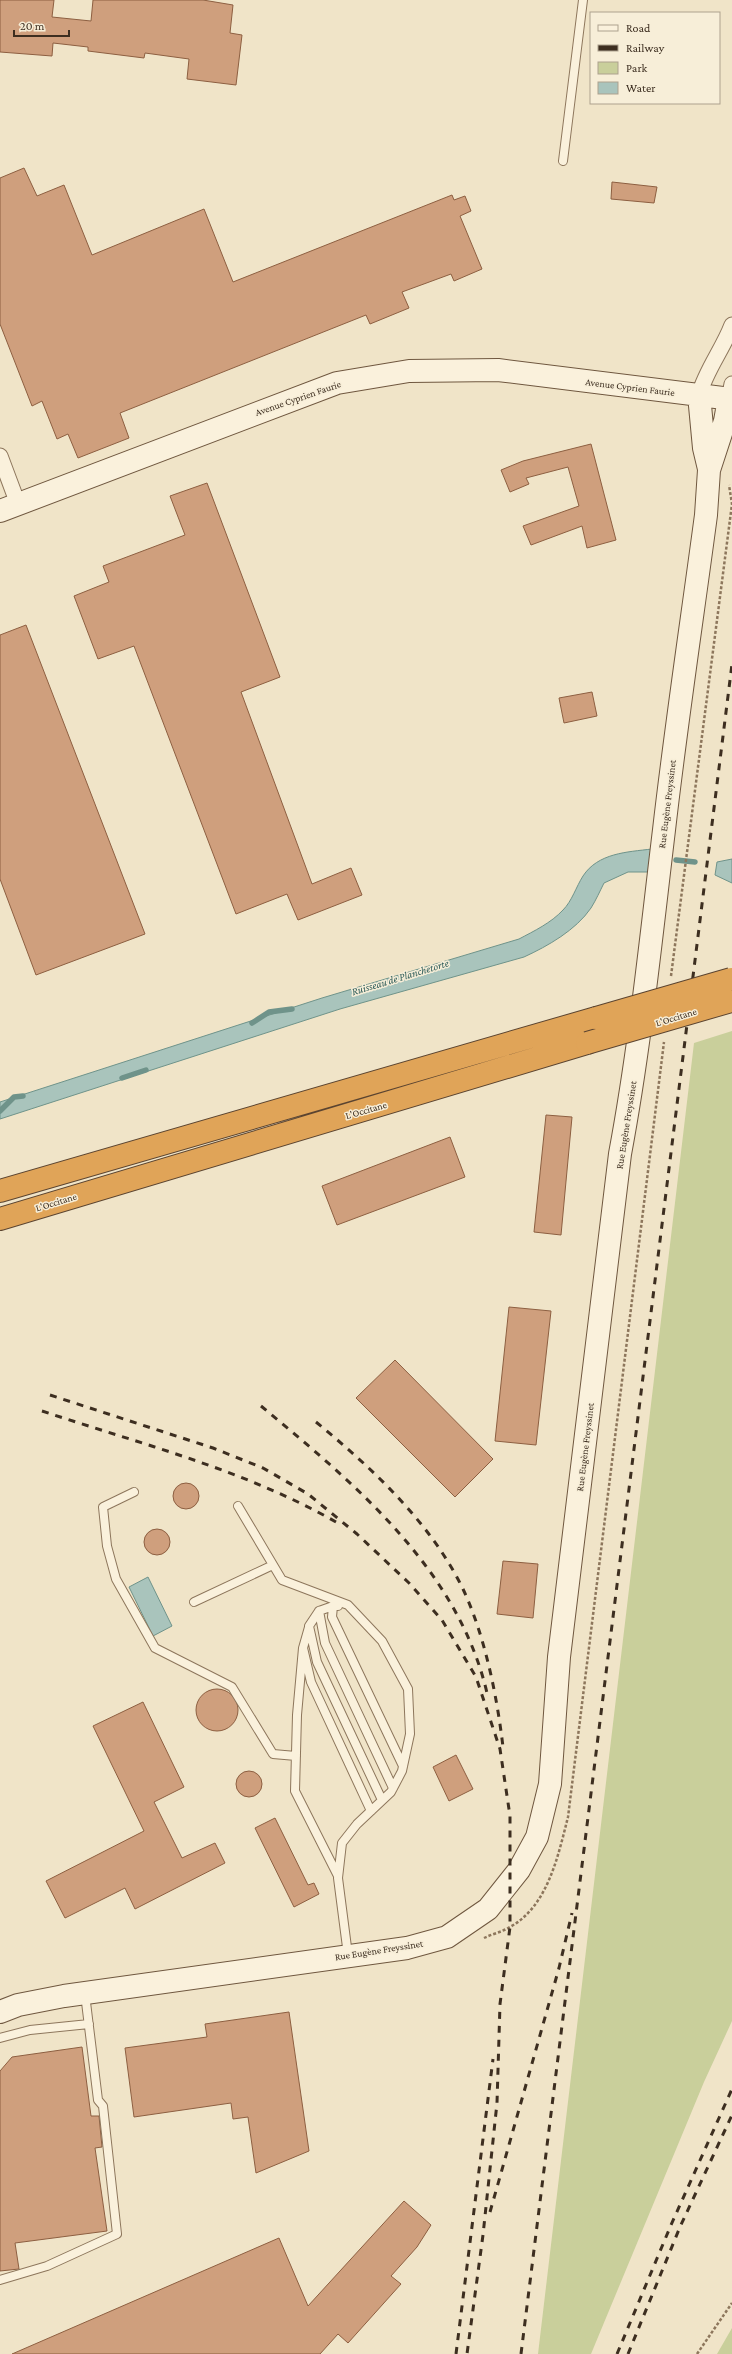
<svg xmlns="http://www.w3.org/2000/svg" width="732" height="2354" font-family="'Crimson Pro',serif">
	<style>
		.green { fill: #c9cf9b }
		.water { fill: #a9c4bc; stroke: #6f938a }
		.lines { fill: none; stroke-linecap: round; stroke-linejoin: round }
		.stream { stroke: #6f938a; stroke-width: 5.5 }
		.building { fill: #cf9f7d; stroke: #8d5f41 }
		.lane-casing { stroke: #8d765c; stroke-width: 10 }
		.street-casing { stroke: #8d765c; stroke-width: 17 }
		.secondary-casing { stroke: #6f573f; stroke-width: 24 }
		.highway-casing { stroke: #5b4430; stroke-width: 24 }
		.path { stroke: #8d765c; stroke-width: 2.5; stroke-dasharray: 3 2; stroke-linecap: butt }
		.lane { stroke: #faf1dc; stroke-width: 8 }
		.street { stroke: #faf1dc; stroke-width: 15 }
		.secondary { stroke: #faf1dc; stroke-width: 22 }
		.highway { stroke: #e0a458; stroke-width: 22 }
		.rail { stroke: #3d2e20; stroke-width: 3; stroke-dasharray: 7 7; stroke-linecap: butt }
		.highway-bridge-casing { stroke: #5b4430; stroke-width: 24; stroke-linecap: butt }
		.highway-bridge { stroke: #e0a458; stroke-width: 22 }
		.labels { text-anchor: middle; dominant-baseline: central; stroke-width: 3; stroke-linejoin: round; paint-order: stroke }
		.street-label { font-size: 10px; fill: #3d2e20; stroke: #f7eed8 }
		.water-label { font-size: 11px; font-style: italic; fill: #2f5d5a; stroke: #f7eed8 }
	</style>
	<rect width="100%" height="100%" fill="#f0e4c8"/>
	<path class="green" d="M732,1031V2021L704,2082L591,2354H538L694,1043Z
		M732,2328V2354H717Z"/>
	<path class="water" d="M652,849L648,872H628L604,883C600,891 596,900 591,908C576,930 548,946 524,957L340,1009L0,1119V1102L322,998L519,939C534,931 551,923 563,910C572,901 576,887 583,876C598,853 627,852 652,849Z
		M732,859V883L715,875L717,862Z
		M148,1577L172,1626L153,1636L129,1587Z"/>
	<g class="lines">
		<path class="stream" d="M676,860L695,862
			M252,1023L269,1012L292,1009
			M122,1078L146,1070
			M0,1111L14,1097L23,1096"/>
	</g>
	<path class="building" d="M0,0H54L52,17L91,21L93,0H203L233,5L230,33L242,35L236,85L187,79L189,59L145,53L144,58L88,51V47L53,43L52,56L0,52Z
		M24,168L37,196L64,185L92,255L204,209L233,282L452,195L454,200L465,196L471,211L460,216L482,269L454,281L451,274L402,292L409,308L370,324L366,315L120,413L129,438L78,458L68,434L57,439L42,401L32,406L0,324V178Z
		M612,182L657,187L654,203L611,199Z
		M591,444L616,540L587,548L582,526L531,545L523,526L579,506L568,467L526,478L529,484L510,492L501,470L523,461Z
		M207,483L280,677L241,692L312,884L351,868L362,895L298,920L287,894L236,914L134,646L98,659L74,596L109,582L103,566L185,535L170,496Z
		M26,625L145,934L36,975L0,879V635Z
		M592,692L597,716L564,723L559,698Z
		M546,1115L572,1117L561,1235L534,1232Z
		M450,1137L465,1177L337,1225L322,1186Z
		M509,1307L551,1311L536,1445L495,1441Z
		M395,1360L493,1459L455,1497L356,1398Z
		M173 1496a13 13 0 1 1 26 0a13 13 0 1 1-26 0Z
		M144 1542a13 13 0 1 1 26 0a13 13 0 1 1-26 0Z
		M503,1561L538,1564L533,1618L497,1614Z
		M196 1710a21 21 0 1 1 42 0a21 21 0 1 1-42 0Z
		M143,1702L184,1787L154,1802L182,1858L215,1843L225,1863L135,1909L125,1888L65,1918L46,1881L144,1831L93,1726Z
		M456,1755L473,1789L449,1801L433,1767Z
		M236 1784a13 13 0 1 1 26 0a13 13 0 1 1-26 0Z
		M275,1818L308,1885L314,1883L319,1894L294,1907L255,1828Z
		M289,2012L309,2151L256,2173L248,2117L233,2119L231,2103L134,2117L125,2048L207,2037L205,2024Z
		M82,2047L91,2116H99L102,2147L95,2148L107,2231L15,2243L19,2269L0,2271V2071L12,2057Z
		M404,2201L431,2225L417,2247L391,2276L401,2284L348,2343L338,2334L320,2354H12L279,2238L308,2306Z"/>
	<g class="lines">
		<g class="lane-casing">
			<path id="lane" d="M563,161L583,0
				M134,1492L103,1507L107,1546L116,1579L155,1648L232,1687L273,1754L296,1756
				M238,1506L282,1580L348,1605L382,1641L408,1689L410,1734L402,1771L391,1792L357,1824L342,1843L338,1878L348,1955
				M194,1602L273,1565
				M333,1606L319,1611L325,1643L393,1788
				M338,1606H333L332,1617L403,1766
				M319,1611L309,1626L317,1662L382,1800
				M309,1627L303,1648L311,1682L371,1811
				M303,1648L297,1715L295,1791L338,1876
				M0,2038L30,2030L89,2024
				M0,2280L47,2266L117,2234L103,2106L98,2100L85,1994"/>
		</g>
		<g class="street-casing">
			<path id="street" d="M699,395C706,370 723,349 732,325
				M729,399L732,384
				M0,456L18,504"/>
		</g>
		<g class="secondary-casing">
			<path id="secondary" d="M699,395L704,448L709,469
				M0,511L337,383L409,371L498,370L732,399
				M0,2012L18,2005L64,1996L407,1948L447,1937L488,1909L519,1870L537,1837L550,1784L559,1657L620,1154C640,1047 651,938 664,830C676,725 692,620 706,515L709,470L725,421L729,399"/>
		</g>
		<g class="highway-casing">
			<path id="highway" d="M0,1191L596,1018
				M0,1219L587,1043"/>
		</g>
		<path class="path" d="M671,976L732,504L729,485
			M484,1938C492,1934 502,1932 510,1927C548,1906 558,1856 568,1817L664,1042
			M697,2354L732,2303"/>
		<use href="#lane" class="lane"/>
		<use href="#street" class="street"/>
		<use href="#secondary" class="secondary"/>
		<use href="#highway" class="highway"/>
		<path class="rail" d="M50,1395L213,1448L263,1468L308,1494L357,1534L409,1583L442,1620L476,1677L500,1749L510,1816V1927L500,2004L497,2103L483,2235L467,2354
			M261,1406C355,1484 458,1569 487,1693
			M42,1411C141,1444 245,1470 336,1522
			M316,1422C372,1468 431,1523 463,1589C485,1636 497,1696 503,1747
			M490,2212L559,1968L572,1913
			M456,2354L493,2059
			M521,2354L732,664
			M617,2354L671,2225L732,2089
			M628,2354L680,2227L732,2115"/>
		<g class="highway-bridge-casing">
			<path id="highway-bridge" d="M596,1018L731,979
				M587,1043L731,1001"/>
		</g>
		<use href="#highway-bridge" class="highway-bridge"/>
	</g>
	<g class="labels">
		<g class="street-label">
			<text transform="translate(630 387) rotate(7)">Avenue Cyprien Faurie</text>
			<text transform="translate(298 398) rotate(-19)">Avenue Cyprien Faurie</text>
			<text transform="translate(667 804) rotate(-83)">Rue Eugène Freyssinet</text>
			<text transform="translate(676 1017) rotate(-17)">L'Occitane</text>
			<text transform="translate(366 1110) rotate(-16)">L'Occitane</text>
			<text transform="translate(626 1125) rotate(-81)">Rue Eugène Freyssinet</text>
			<text transform="translate(56 1202) rotate(-17)">L'Occitane</text>
			<text transform="translate(585 1447) rotate(-83)">Rue Eugène Freyssinet</text>
			<text transform="translate(379 1950) rotate(-9)">Rue Eugène Freyssinet</text>
		</g>
		<g class="water-label">
			<text transform="translate(400 977) rotate(-17)">Ruisseau de Planchetorte</text>
		</g>
	</g>
	<rect x="590" y="12" width="130" height="92" fill="#f7eed8" stroke="#ada18e"/>
	<rect x="598" y="25" width="20" height="6" fill="#faf1dc" stroke="#ada18e"/>
	<text x="626" y="32" font-size="12" fill="#3d2e20">Road</text>
	<rect x="598" y="45" width="20" height="6" fill="#3d2e20" stroke="#ada18e"/>
	<text x="626" y="52" font-size="12" fill="#3d2e20">Railway</text>
	<rect x="598" y="62" width="20" height="12" fill="#c9cf9b" stroke="#ada18e"/>
	<text x="626" y="72" font-size="12" fill="#3d2e20">Park</text>
	<rect x="598" y="82" width="20" height="12" fill="#a9c4bc" stroke="#ada18e"/>
	<text x="626" y="92" font-size="12" fill="#3d2e20">Water</text>
	<path d="M14 30v6h55v-6" fill="none" stroke="#3d2e20" stroke-width="2"/>
	<text x="20" y="30" font-size="12" fill="#3d2e20" stroke="#f7eed8" stroke-width="3" paint-order="stroke">20 m</text>
</svg>
